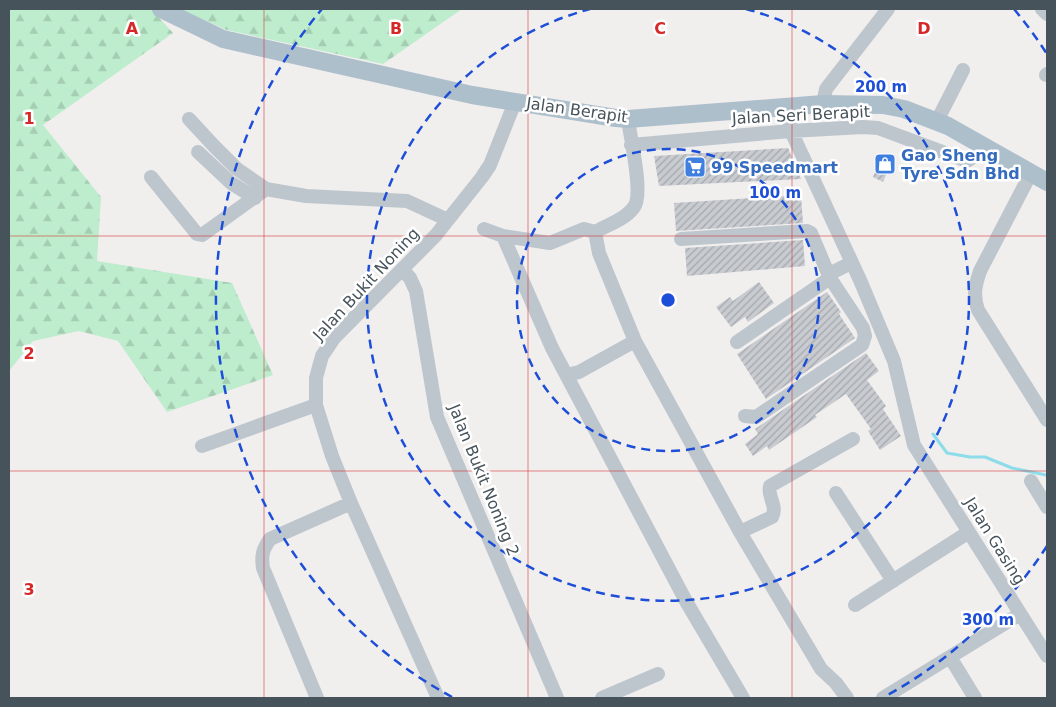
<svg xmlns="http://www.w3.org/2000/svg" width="1056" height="707" font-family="'DejaVu Sans',sans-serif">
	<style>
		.forest { fill: url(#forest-firs) }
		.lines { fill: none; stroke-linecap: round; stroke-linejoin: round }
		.stream { stroke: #8cdce9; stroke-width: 3 }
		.building { fill: url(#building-hatch) }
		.minor { stroke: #bdc6cd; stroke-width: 14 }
		.major { stroke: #aebfcc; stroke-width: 18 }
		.grid { fill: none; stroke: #d62828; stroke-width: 1; stroke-opacity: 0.55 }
		.ring { fill: none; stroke: #1d4ed8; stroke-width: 2.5; stroke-dasharray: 9 6 }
		.labels { text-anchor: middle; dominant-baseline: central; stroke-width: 5; stroke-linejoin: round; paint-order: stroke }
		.street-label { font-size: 16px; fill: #47535b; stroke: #fff }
		.shop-label { font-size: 16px; font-weight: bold; fill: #366cbe; stroke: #fff; text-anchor: start }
		.grid-label { font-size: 16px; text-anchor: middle; font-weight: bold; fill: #d62828; stroke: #fff; stroke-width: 5; stroke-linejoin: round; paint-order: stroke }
		.centre { fill: #1d4ed8; stroke: #fff; stroke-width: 2.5 }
		.ring-label { font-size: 15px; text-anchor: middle; font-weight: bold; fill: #1d4ed8; stroke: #fff; stroke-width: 5; stroke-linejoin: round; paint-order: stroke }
	</style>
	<defs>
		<pattern id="forest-firs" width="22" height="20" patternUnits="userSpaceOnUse" patternTransform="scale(1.25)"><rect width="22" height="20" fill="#bdedcd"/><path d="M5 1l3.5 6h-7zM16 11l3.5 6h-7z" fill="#a4cdb2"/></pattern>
		<pattern id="building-hatch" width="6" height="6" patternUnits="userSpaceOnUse" patternTransform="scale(1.25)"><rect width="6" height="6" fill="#c8ccd1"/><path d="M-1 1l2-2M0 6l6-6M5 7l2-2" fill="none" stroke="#a4a8ad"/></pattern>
	</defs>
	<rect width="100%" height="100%" fill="#f1eeee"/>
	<path class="forest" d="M9,9H151L173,33L43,125L101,197L97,261L232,283L273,375L167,412L118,341L79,331L33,341L9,371Z
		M179,9H462L383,64L227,30Z"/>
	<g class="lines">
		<path class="stream" d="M933,434L947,453L970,457H985L1012,468L1046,475L1047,476"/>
	</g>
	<path class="building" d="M788,148L801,179L659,186L654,156Z
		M883,153L894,157L883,182L873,177Z
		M801,195L803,223L676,231L674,203Z
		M803,240L805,266L687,276L685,248Z
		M759,282L774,303L748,322L745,317L731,327L716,307L730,297L733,301Z
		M827,292L841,312L839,314L855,338L766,399L737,354Z
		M866,353L879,371L867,380L886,406L883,409L901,436L880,450L868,431L871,429L846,394L815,415L817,417L769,450L767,446L753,456L745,444L758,434L755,429Z"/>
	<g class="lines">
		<path class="minor" d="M1042,9L1047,14
			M1046,75L1047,74
			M823,104L826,89L888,9
			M786,107L791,131L860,280L894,361L914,445L1047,656
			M189,119L214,146L237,169L266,189
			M628,119C630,137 644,194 634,207C626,219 607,225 595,232L599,253L635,341L740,532L821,669L836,683L847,698
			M937,121L963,70
			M631,145L791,131L863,127L878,128L967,161L986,148
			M198,152L231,183L255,198
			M1031,173L980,271C975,286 973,295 978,310L1047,420
			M151,177L197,234L202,235L266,189L306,196L407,201L448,220
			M484,229L503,236L550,243L584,229L595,232
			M503,236L552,348L687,603L743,698
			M681,239L807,231L811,233L830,278L863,328L865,336L862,345L756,417L745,416
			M402,269L410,278L416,291L437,417L557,698
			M829,274L851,263
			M737,342L830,278
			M567,375L579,372L635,341
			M202,446L316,405
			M1031,481L1047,507
			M836,493L893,581
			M740,532L772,517C778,505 767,497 770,486L853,439
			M855,605L969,532
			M950,657L975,698
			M317,698L263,568C261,555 263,549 270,539L351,503
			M438,698L351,503L332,456L316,405V378L322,356L334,338L436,235L482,177L490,165L515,102
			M602,698L658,674
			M883,698L1020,614"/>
		<path class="major" d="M161,9L223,39L472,95L616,118L628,119L823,104L883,105L904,109L948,126L1047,182"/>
	</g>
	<path class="grid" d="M264,9V698M528,9V698M792,9V698M9,236H1047M9,471H1047"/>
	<g class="ring">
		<circle cx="668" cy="300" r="151"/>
		<path d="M746 9A301 301 0 1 1 590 9"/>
		<path d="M1047 546A452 452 0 0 1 884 697M452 697A452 452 0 0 1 322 9M1014 9A452 452 0 0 1 1047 54"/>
	</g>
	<defs>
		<g id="shop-square" transform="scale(1.125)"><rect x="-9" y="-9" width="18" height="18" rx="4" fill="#3f7fe0" stroke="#fff"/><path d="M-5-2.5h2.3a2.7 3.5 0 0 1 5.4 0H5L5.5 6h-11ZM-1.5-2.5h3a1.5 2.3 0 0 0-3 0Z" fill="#fff"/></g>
		<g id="supermarket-square" transform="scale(1.125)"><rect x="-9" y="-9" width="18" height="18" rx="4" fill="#3f7fe0" stroke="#fff"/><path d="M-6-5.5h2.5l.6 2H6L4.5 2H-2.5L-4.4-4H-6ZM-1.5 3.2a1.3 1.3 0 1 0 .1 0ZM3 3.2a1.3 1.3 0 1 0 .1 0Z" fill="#fff"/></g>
	</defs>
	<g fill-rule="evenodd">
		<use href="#shop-square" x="885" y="164"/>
		<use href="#supermarket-square" x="695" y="167"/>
	</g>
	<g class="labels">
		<g class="street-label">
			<text transform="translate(577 110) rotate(8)">Jalan Berapit</text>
			<text transform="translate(801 115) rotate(-3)">Jalan Seri Berapit</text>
			<text transform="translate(366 284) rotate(-47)">Jalan Bukit Noning</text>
			<text transform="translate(484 480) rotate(68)">Jalan Bukit Noning 2</text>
			<text transform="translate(995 541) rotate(58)">Jalan Gasing</text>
		</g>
		<g class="shop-label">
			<text x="901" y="155">Gao Sheng<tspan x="901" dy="18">Tyre Sdn Bhd</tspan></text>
			<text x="711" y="167">99 Speedmart</text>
		</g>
	</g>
	<g class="grid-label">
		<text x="132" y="34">A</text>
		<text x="396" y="34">B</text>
		<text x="660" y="34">C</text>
		<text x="924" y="34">D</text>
		<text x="29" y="124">1</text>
		<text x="29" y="359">2</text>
		<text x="29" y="595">3</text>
	</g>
	<circle cx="668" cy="300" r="8" class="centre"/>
	<g class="ring-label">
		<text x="881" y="92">200 m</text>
		<text x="775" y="198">100 m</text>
		<text x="988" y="625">300 m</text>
	</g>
	<rect width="1056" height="707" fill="none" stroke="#47535b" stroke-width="20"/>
</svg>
